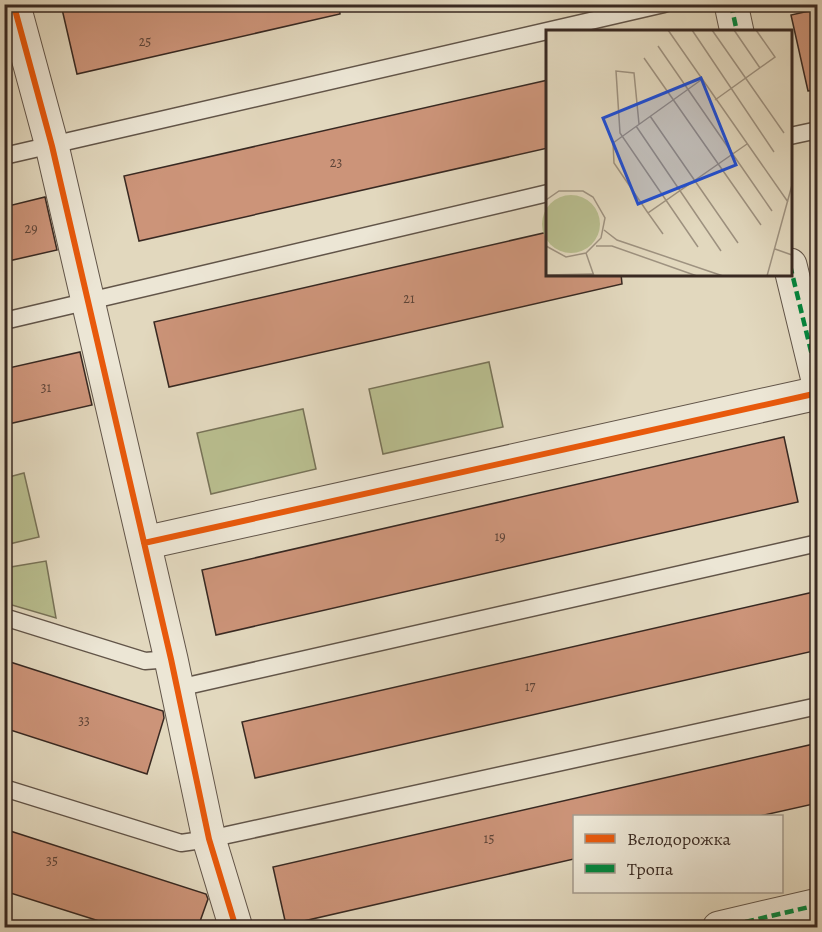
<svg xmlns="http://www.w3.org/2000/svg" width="822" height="932" font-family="Alegreya,serif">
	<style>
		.green { fill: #b8bd8e; stroke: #787358; stroke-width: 1.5 }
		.building { fill: #cc9479; stroke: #382922; stroke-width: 1.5 }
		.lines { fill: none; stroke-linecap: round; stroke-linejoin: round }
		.service-casing { stroke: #625549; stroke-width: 19 }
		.minor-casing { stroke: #625549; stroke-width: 35 }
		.service { stroke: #ece6d5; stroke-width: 16 }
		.minor { stroke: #ece6d5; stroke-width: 33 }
		.quiet { stroke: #00873e; stroke-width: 4.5; stroke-dasharray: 9 4.5; stroke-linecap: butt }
		.cycleway-casing { stroke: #ece6d5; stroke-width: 10 }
		.cycleway { stroke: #e8590c; stroke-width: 6 }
		.labels { text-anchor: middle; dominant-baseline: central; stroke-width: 5; stroke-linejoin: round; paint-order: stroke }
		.number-label { font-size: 14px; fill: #5d4438 }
		.inset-road { fill: none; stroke: #9e9280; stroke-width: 1.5 }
		.view { fill: #1d4ed8; fill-opacity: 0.15; stroke: #1d4ed8; stroke-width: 3 }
		.inset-edge { fill: none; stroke: #382922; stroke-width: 3 }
	</style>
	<rect width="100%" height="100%" fill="#e2d8be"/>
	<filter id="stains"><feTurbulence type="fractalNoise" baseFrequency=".00333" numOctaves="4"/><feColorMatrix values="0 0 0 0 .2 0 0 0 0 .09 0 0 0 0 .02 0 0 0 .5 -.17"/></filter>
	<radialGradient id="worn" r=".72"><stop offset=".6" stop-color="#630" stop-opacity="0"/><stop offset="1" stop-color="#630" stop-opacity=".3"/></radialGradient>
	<path class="green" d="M489,362L503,427L383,454L369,389Z
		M303,409L316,469L211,494L197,433Z
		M24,473L39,537L5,545V478Z
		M46,561L56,618L5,603V568Z"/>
	<path class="building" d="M80,4H339L340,14L77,74L62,9Z
		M818,9V90L808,91L791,15Z
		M548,80V148L139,241L124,176Z
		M45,197L57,250L4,262V207Z
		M548,232V274H621L622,284L169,387L154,322Z
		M80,352L92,405L4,425V369Z
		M784,437L798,502L216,635L202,570Z
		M818,591V650L255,778L242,722Z
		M4,660L163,711L164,718L147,774L4,728Z
		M818,743V803L760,816H574V859L286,925L273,867Z
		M4,829L206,894L208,899L198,927H118L4,891Z"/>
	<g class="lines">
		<g class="service-casing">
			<path id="service" d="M790,136L818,130
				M4,156L664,4
				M4,321L548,193
				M4,617L145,661L171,659
				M178,688L818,543
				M4,788L181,843L209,839L818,706"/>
		</g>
		<g class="minor-casing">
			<path id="minor" d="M731,4L737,32
				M14,6L52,146L171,659L209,839L236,928
				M790,265L818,380
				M144,543L818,393
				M719,928L818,905"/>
		</g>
		<use href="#service" class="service"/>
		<use href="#minor" class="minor"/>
		<path class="quiet" d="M731,4L737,32
			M790,265L818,380
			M719,928L818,905"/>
		<g class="cycleway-casing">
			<path id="cycleway" d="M14,6L52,146L171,659L209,839L236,928
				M144,543L818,393"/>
		</g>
		<use href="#cycleway" class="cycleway"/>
	</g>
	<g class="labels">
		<g class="number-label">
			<text x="145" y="41">25</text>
			<text x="336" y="162">23</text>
			<text x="31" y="228">29</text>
			<text x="409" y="298">21</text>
			<text x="46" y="387">31</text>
			<text x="500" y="536">19</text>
			<text x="530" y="686">17</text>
			<text x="84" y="720">33</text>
			<text x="489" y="838">15</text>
			<text x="52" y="860">35</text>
		</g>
	</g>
	<g transform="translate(546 30)">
		<rect width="246" height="246" fill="#e2d8be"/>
		<path d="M-4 194a29 29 0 1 1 58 0a29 29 0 1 1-58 0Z" fill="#b8bd8e"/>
		<path class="inset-road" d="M122,0L242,172M146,0L228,122M166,0L238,103M188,0L214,38M112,16L226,181M98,28L215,195M169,70L229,27L210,0M104,86L192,213M93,94L88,43L70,41L74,103L152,217M90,96L175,221M0,170L13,161H37L47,167L59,188L55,208L40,223L20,227L0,216M102,183L68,133L67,113L155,50M58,200L71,210L177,246M117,204L102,183L201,114M50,216H66L151,246M229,219L246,225M40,223L48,246M0,245L48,244M221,246L246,155"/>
		<path class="view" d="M155,48L190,135L92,174L57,88Z"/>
		<rect width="246" height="246" class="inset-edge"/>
	</g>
	<rect width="822" height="932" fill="none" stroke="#e2d8be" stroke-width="24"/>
	<rect x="6" y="6" width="810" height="920" fill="none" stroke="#382922" stroke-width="3"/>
	<rect x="12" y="12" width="798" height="908" fill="none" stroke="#382922" stroke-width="1.5"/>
	<rect x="573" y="815" width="210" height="78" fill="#ece6d5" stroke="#a49a8d" stroke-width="1.5"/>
	<rect x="585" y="834" width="30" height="9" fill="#e8590c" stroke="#a49a8d" stroke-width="1.5"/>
	<text x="627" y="845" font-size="18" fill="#382922">Велодорожка</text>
	<rect x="585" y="864" width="30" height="9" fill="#00873e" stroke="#a49a8d" stroke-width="1.5"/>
	<text x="627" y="875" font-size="18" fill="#382922">Тропа</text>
	<rect width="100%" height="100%" filter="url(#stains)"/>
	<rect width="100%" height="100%" fill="url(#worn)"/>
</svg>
